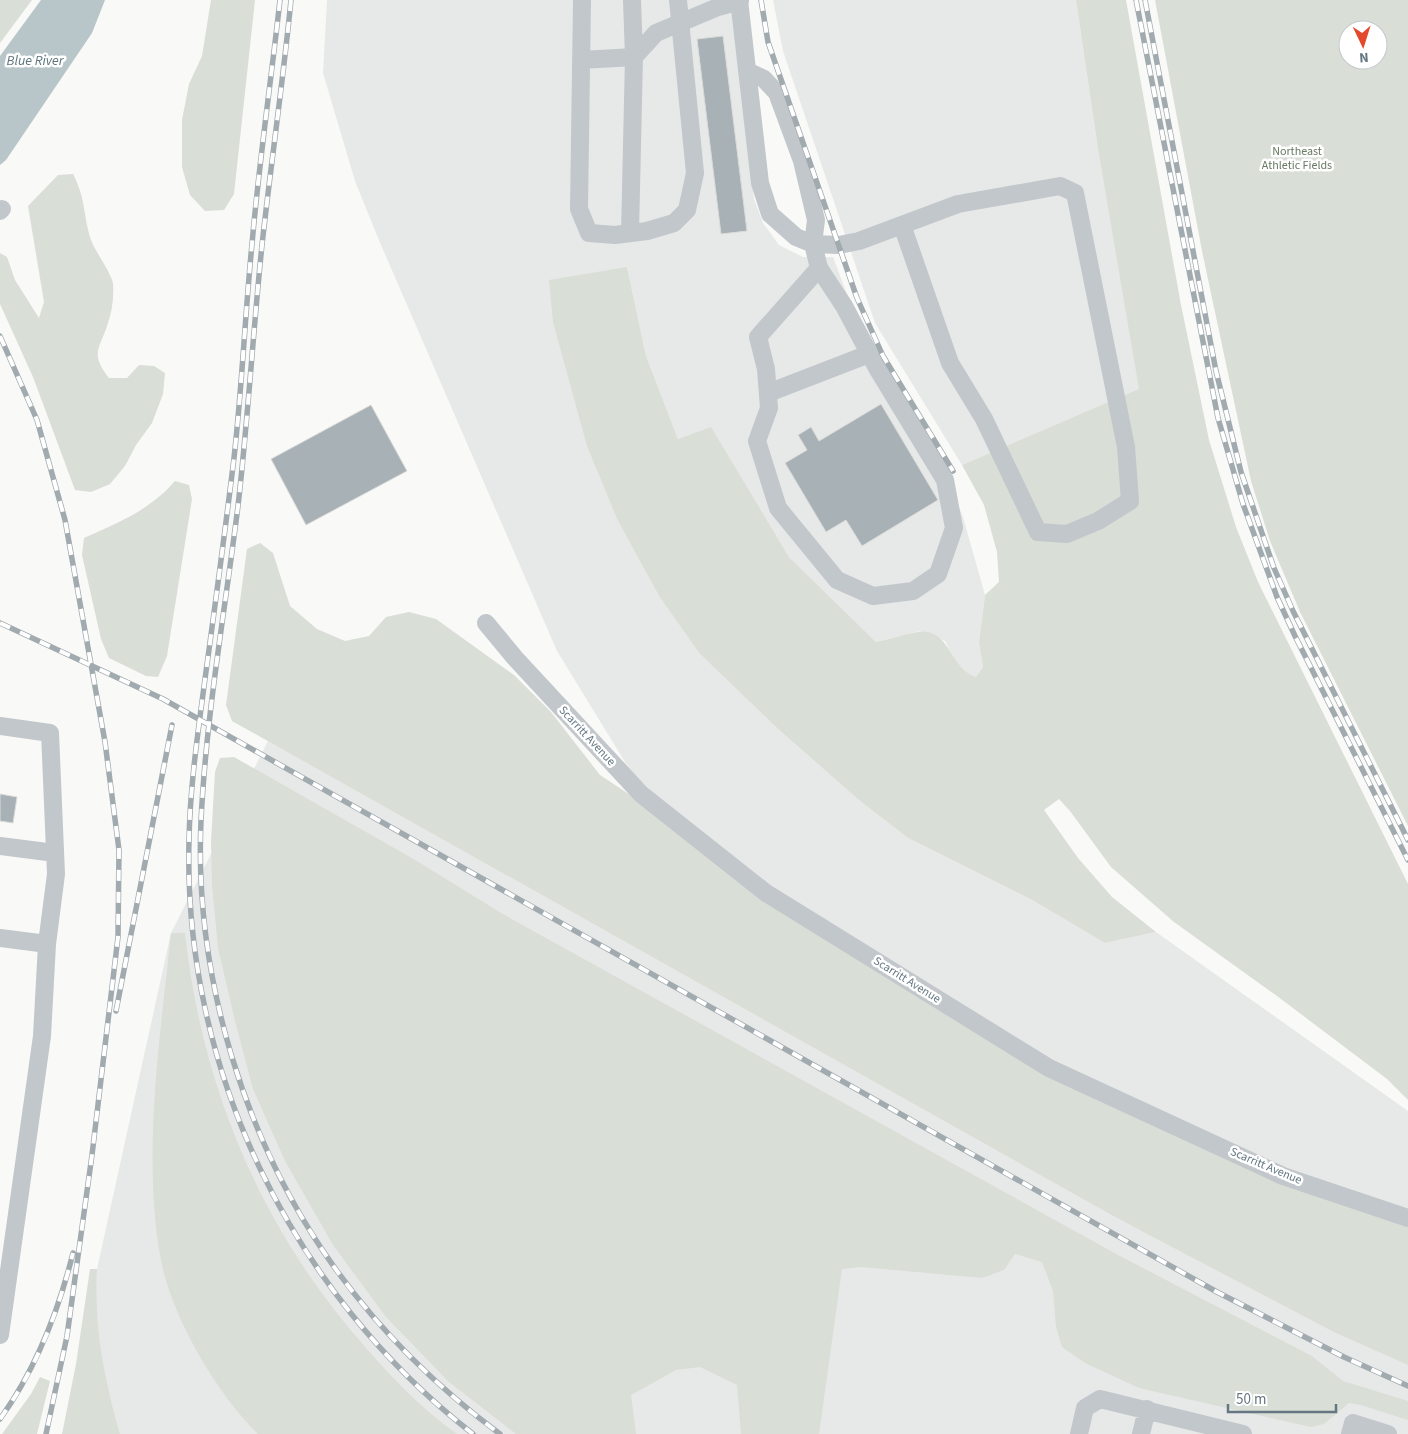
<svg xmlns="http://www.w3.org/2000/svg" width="1408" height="1434" font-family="'Source Sans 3',sans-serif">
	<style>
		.built { fill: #e7e9e8 }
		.green { fill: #d9ded6; fill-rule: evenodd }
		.water { fill: #b8c6c9 }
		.building { fill: #a7b1b6; stroke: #dbdbd9 }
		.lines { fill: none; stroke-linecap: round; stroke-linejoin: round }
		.minor { stroke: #c2c7cb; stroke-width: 18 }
		.rail-casing { stroke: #a1aaaf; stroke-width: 5.5 }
		.rail { stroke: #fff; stroke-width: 4; stroke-dasharray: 11; stroke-linecap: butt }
		.labels { text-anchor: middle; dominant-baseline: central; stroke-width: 5; stroke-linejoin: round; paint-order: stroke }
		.park-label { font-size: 12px; fill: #697a63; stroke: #fff }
		.street-label { font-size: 12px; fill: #647782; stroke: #fff }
		.water-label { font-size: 14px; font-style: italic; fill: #5f767c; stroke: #fff }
	</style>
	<rect width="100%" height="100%" fill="#f9f9f7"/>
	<path class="built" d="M327,0H730L754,199L763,223L779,245L803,257H833L862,334L946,476L963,517L985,595L979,643L983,667L976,677L969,675L956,662L945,641L920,631L876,642L789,557L711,428L678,439L646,356L627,267L618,521L659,596L699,653L778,729L860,801L908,838L1032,900L1105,943L1156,932L1408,1111V1216L1243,1160L969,1019L668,821L625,762L557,651L378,238L355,181L323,73Z
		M773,0H1076L1098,149L1140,389L962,465L875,323L783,51Z
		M268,741L1115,1217L1408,1364V1434H120L103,1371L95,1303L97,1269L171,933Z"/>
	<path class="green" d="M0,0H32L0,43Z
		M211,0H255L234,194L224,210L205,211L190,195L182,167V120L189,84L202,56Z
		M1076,0H1126L1181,305L1209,440L1236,527L1258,582L1408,884V1100L1387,1079L1277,996L1174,922L1111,867L1070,811L1059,799L1044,810L1078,858L1112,897L1156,932L1105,943L1032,900L908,838L860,801L778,729L699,653L659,596L618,521L587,446L553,322L549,280L627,267L646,356L678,439L711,427L789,557L876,642C890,639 904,634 918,632C950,627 950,670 976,677L983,667L979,643L985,595L999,582L997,552L984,505L962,465L1139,389L1098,149Z
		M1155,0H1408V826L1300,612L1270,541L1251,481L1202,251ZM1348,30H1378V60H1348Z
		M73,174C86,199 83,215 91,240C95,251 113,276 113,284C114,298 112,313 107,326C99,350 90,354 109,378H127L139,365L154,366L165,373L163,394L152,423L136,445L125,466L110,484L91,492L75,490L33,377L0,304V253L7,257L15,280L39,318L44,302L28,206L58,175Z
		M175,481L189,485L192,499L167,656L158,677L146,676L109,658L101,639L82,555L84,538C118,523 150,510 175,481Z
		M260,543L273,553L290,606L317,629L345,641L369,636L386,617L409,612L436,619L514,675L551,712L600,775L969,1019L1243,1160L1408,1216V1365L1334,1332L1115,1217L232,721L226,705L247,549Z
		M234,757L417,861L501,913L1118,1255L1312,1356L1343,1381L1408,1401V1420L1361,1405L1349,1403L1324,1424L1311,1427L1139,1388L1085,1363L1062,1347L1056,1327L1053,1291L1042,1262L1015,1254L1004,1270L982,1278L861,1267L842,1269L819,1434H741L737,1385L700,1367L676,1370L631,1395L636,1434H516L449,1382L386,1317L333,1245L285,1161L253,1089L235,1021L218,948L212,884L211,841L215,772L220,758Z
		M171,933H185C202,1089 262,1231 366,1348C393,1379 423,1410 457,1434H258C218,1395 174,1321 162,1265C141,1160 160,1039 171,933Z
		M90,1269H97C94,1330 104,1376 120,1434H62L76,1364Z
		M40,1377L50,1381L37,1434H2L31,1394Z"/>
	<path class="water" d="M41,0H105L92,33L6,160L0,165V56Z"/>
	<path class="building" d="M723,36L747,231L721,234L697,39Z
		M881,404L938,500L862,546L846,520L826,532L785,463L807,450L798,435L811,427L819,441Z
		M371,405L407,471L306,525L271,459Z
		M0,794L17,797L13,823L0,821Z"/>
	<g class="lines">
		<path class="minor" d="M582,0L579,209L589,233L615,235L647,231L674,223L687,210L695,173L678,0
			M739,0L760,183L770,214L796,237L813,244L816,220L802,161L777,93L764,79L747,71
			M581,60L634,57L656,33L718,7L740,1
			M0,211L2,209
			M630,233L634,57L632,0
			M819,268L758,337L766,369L769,408L757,441L778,508L837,580L873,596L913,591L938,574L954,528L945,480L877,368L844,306L819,268L813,244L839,245L859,241L958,204L1060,186L1075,193L1126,447L1130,501L1098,521L1067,534L1038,532L984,419L950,363L902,225
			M768,393L869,354
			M486,623L515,658L641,794L766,893L1049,1068L1283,1176L1408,1218
			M0,726L50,733L56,874L47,944
			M0,846L55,853
			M0,938L47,944L42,1036L0,1335
			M1079,1434L1085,1408L1100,1399L1243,1434
			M1141,1434L1147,1409
			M1350,1434L1353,1423L1388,1434"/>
		<g class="rail-casing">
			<path id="rail" d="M280,0C271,81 259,163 252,244C245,315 242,387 234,458C225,532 215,606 205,679C198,732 190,786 189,840C183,1070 292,1293 473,1434
				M291,0C283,82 271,163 262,245C253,332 248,419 238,506C225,611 206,715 201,821C194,977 245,1144 337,1271C382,1333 438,1388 500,1434
				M761,0L768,42L857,298L883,356L953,471
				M1136,0L1218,418L1243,504L1277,597L1295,636L1408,860
				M1145,0L1216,371L1241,472L1274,568L1293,611L1408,840
				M0,336L37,420L65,520L105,742L119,850L118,937L92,1155L67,1336L46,1434
				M0,623L163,699L1217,1292L1344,1357L1408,1386
				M116,1011L172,725
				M0,1419C36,1369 58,1313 73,1253"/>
		</g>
		<use href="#rail" class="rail"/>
	</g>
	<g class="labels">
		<g class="park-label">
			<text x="1297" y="151">Northeast<tspan x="1297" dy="14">Athletic Fields</tspan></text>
		</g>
		<g class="street-label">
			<text transform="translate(587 736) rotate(47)">Scarritt Avenue</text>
			<text transform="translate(907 980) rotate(32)">Scarritt Avenue</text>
			<text transform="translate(1266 1166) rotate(23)">Scarritt Avenue</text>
		</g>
		<g class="water-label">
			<text x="35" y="61">Blue River</text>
		</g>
	</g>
	<g transform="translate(1363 45) rotate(176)"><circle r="24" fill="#ffffff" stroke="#c1c9cd"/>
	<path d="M0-4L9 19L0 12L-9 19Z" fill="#e4492c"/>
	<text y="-8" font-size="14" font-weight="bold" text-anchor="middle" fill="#647782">N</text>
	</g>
	<path d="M1228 1404v8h108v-8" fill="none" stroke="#647782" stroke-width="2.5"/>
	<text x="1236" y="1404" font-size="15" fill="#647782" stroke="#ffffff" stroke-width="4" paint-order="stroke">50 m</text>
</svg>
